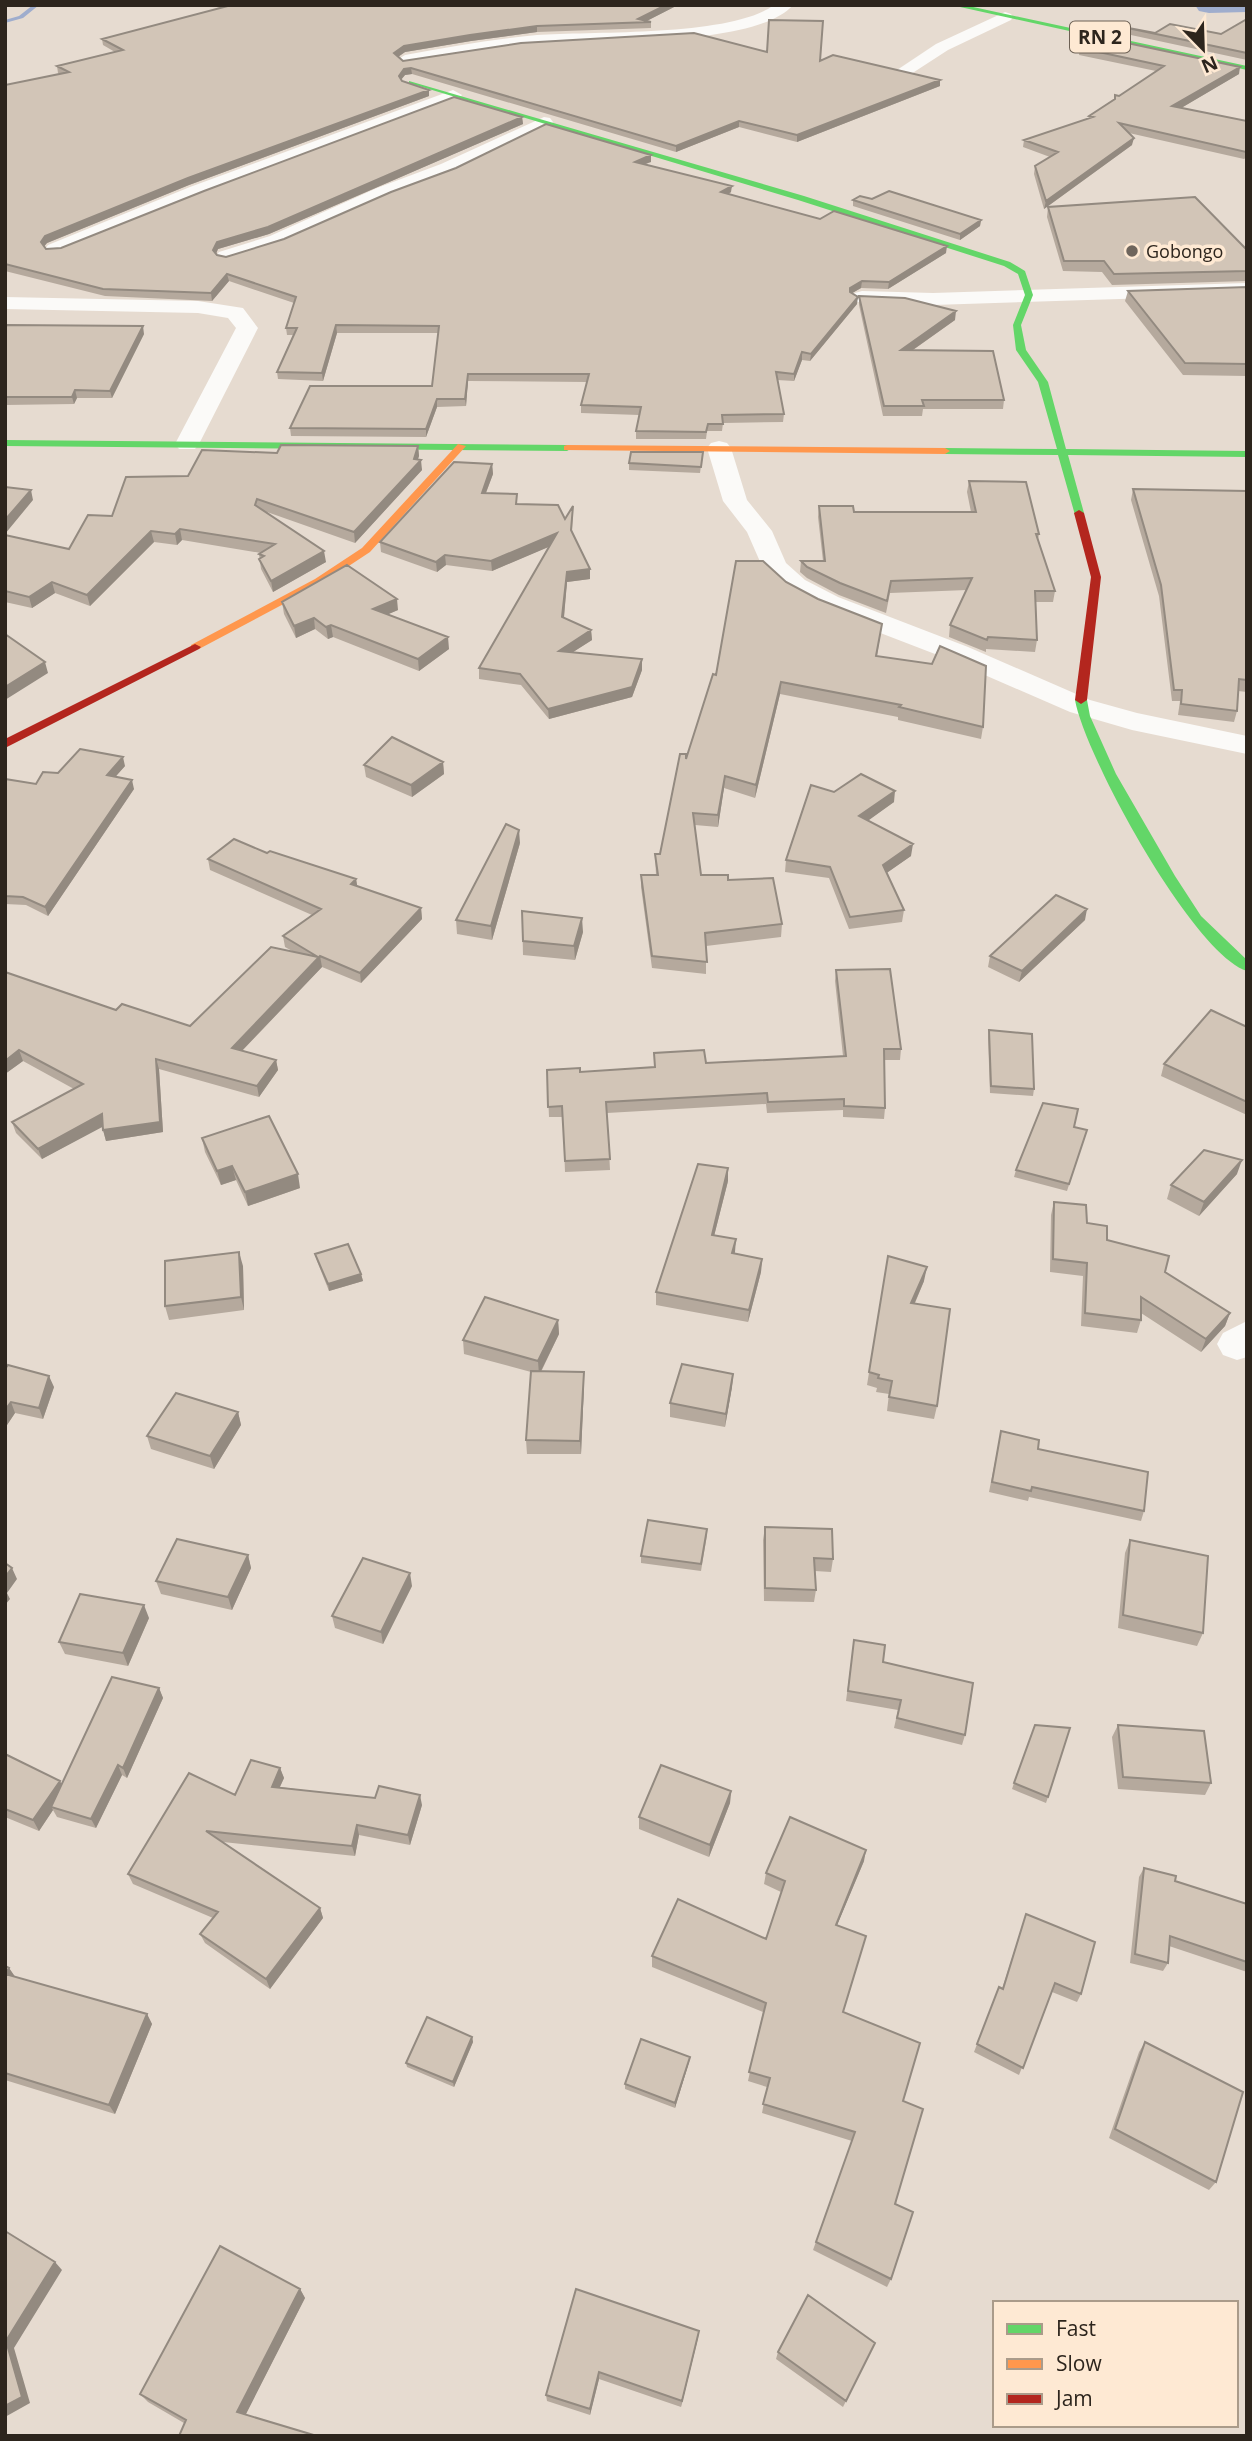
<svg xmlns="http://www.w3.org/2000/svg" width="1252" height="2441" font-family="'Open Sans',sans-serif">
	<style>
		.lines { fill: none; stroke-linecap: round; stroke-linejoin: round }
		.stream { fill: #9fadcd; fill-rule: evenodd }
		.river { fill: #9fadcd; fill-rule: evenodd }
		.street { fill: #fbfaf8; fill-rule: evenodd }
		.fast { fill: #63d668; fill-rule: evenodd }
		.slow { fill: #ff974d; fill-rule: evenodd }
		.jam { fill: #b3261e; fill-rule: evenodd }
		.wall { fill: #b5a99d }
		.shaded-wall { fill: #938a80 }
		.building { fill: #d2c5b7; stroke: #938a80; stroke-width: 2 }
		.poi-dot { fill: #6e655c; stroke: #fee9d3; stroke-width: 2.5 }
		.labels { text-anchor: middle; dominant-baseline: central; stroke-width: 7; stroke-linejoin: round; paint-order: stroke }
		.far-poi-label { font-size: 18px; fill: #2d251d; stroke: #fee9d3; text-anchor: start }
		.shield { fill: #fee9d3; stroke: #6c6054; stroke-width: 2 }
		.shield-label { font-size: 19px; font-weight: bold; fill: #2d251d }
	</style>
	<rect width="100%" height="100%" fill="#e6dbd0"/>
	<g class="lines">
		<path class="stream" d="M33,5H39L23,18L5,23V20L19,16Z"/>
		<path class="river" d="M1195,5H1247V12L1209,13L1199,11Z"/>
		<path class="street" d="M774,5H793C757,47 593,41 537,45C493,48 449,57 405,65L397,60L405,55C449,47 493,39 537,35C594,31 731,37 774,5Z
			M1005,12L1011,14L1013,17L1011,20L948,50L911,74H899L897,70L936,44Z
			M453,90L462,95L459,99L204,195L62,253H48L45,249L48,245L190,187Z
			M544,117L550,118L553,122L550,126L455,172L391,196L284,244L226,262L219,260L216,256L219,252L270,236L377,188L441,164Z
			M1247,283V295L933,305L862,303L855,301L851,297L855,293L862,291L933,293Z
			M5,297L198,301L243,308L258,328L199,444L195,449H179L175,444L236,328L228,318L198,313L5,309Z
			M719,441L727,443L731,448L747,500L772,531L786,563L805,580L838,597L968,647L1090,700L1137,713L1247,736V754L1132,730L1070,712L948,659L818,609L787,592L765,573L747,532L723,501L707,448L711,443Z
			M1247,1321V1357L1237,1360L1223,1355L1217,1344L1223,1333Z"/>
		<path class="fast" d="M951,5H964L1247,66V70Z
			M409,81L804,196L1010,262L1025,271L1033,295L1021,325L1026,350L1048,382L1066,449L1247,451V457L1068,455L1084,513L1075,515L1058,455L945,454L940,451L945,448L1057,449L1038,382L1016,350L1013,325L1025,295L1018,274L1004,266L798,200L409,83Z
			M5,440L567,445L572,448L567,451L5,446Z
			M1081,696L1087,700L1090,716L1116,774L1175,876L1201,916L1247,960V971C1193,954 1085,756 1075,700Z"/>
		<path class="slow" d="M458,444L466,446L370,552L323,583L199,649H191V645L315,579L362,548Z
			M567,445L945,448L950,451L945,454L564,450V446Z"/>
		<path class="jam" d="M1079,510L1084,513L1101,577L1087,700L1081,704L1075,700L1091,577L1074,513Z
			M195,644L201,647L199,649L5,748V739Z"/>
	</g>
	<path class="wall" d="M211,5H678L646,21L651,22V28L537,32L471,41L405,52L398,57L403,61L767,52L940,80V86L797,142L739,127L676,152L412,74L405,75L401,80L402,81L429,90V96L189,185L47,243L44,246L46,249L61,248L522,117L523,124L269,234L218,249L216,254L217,255L226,257L651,162L645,164L731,192L729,194L946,253L888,289L861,288L852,293L857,304L810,361L802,360L794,381L777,380L784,414L783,422L723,423L722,431H707L706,439H636V431L639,415L581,413V405L587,382L468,381L466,406L437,407L426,437L291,436L290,428L432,386L439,333H337L323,381L278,379L277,372L293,335H287L286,328L294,303L229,281L212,301L105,296L5,271V85L61,74L58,73L57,66L115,52L103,45L102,39L220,8Z
		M1247,19V60L1117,32L1118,26L1155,33L1221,34Z
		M1080,48L1239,74L1181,108L1247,121V157L1244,159L1129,133L1132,145L1044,209L1034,174L1035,166L1050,157L1023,147L1024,140L1088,119L1089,116L1156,71L1079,55Z
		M853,200L981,220L980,226L960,240L853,206Z
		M1048,207L1247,250V281L1112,285L1102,272L1063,271L1047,217Z
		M1247,287V376L1183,375L1125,301L1128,291Z
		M859,296L955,320L913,350L1004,400L1003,409H923L922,416H883L859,305Z
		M5,328L144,334L112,398H77L74,404L5,405Z
		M418,446L419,456L418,459L422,470L355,543L267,512L326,562L273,592L261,569L259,554L261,553L182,540L177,545L154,542L90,606L55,593L32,608L5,602V535L69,549L112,516L188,476L277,453Z
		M703,452L700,473L629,470V463Z
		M492,464L493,474L486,493L565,519L573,506L572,532L590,569V579L567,582L564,618L591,630L592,640L573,652L642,659V670L632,697L549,719L521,685L479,679V668L550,546L492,571L446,565L437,572L381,552L380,542Z
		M969,481L1039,534L1038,540L1055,591L1053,602H1036L1037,640L1035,652L986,649V652L949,637L950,625L967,590L890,593L886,613L839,595L807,578L800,572L801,561H823L818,517L819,506L854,512H971L967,492Z
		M1133,489L1247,491V692L1238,691L1237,711L1234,722L1178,715L1180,701H1172L1159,596L1131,500Z
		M786,582L818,599L882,624L877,656L983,727L981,739L898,720V717L780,694L755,798L724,788L718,827L695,825L701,875L728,880L782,924L781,937L706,946V974L652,968L641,887V875H656L655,854H660L686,759L716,675Z
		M282,602L398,610L388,614L449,649L419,671L333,637L328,639L315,629L296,638L284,614Z
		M443,762L444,774L412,797L366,777L364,765Z
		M125,766L115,777L134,789L48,916L26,905L5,904V779L36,784L58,773Z
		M834,792L894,802L868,820L911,856L886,873L904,910L902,922L849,929L829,878L785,872L786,860Z
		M520,843L492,940L457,934L456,920Z
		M267,853L356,879L357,886L421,908L422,919L361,983L322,967L242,1051L276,1060L278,1070L259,1097L159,1069L163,1132L106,1141L102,1126L42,1159L16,1133L12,1122L74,1089L23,1061L5,1074V972L116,1010L190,1026L292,951L285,947L283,936L312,915L210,870L208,859Z
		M522,911L583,932L575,960L523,955Z
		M1085,920L1019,982L988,967L990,956Z
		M836,970L901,1049L900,1060H884L885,1108L884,1119L843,1117V1110L767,1113L766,1104L607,1113L610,1170L565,1172L563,1117H549L547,1070L580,1072L654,1067V1053L706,1063L843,1056L835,981Z
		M1247,1027V1115L1161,1076L1164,1064Z
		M989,1030L1034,1089L1033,1096L990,1093L988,1037Z
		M1074,1127L1087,1130L1067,1191L1014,1177L1016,1170Z
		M202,1138L300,1188L248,1206L236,1180L221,1185L205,1152Z
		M1237,1174L1199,1216L1167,1199L1171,1185Z
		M728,1181L714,1236L735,1254L762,1259L761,1272L748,1322L656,1305V1292Z
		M1054,1202L1087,1223L1107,1240L1165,1272L1230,1313L1225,1326L1201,1352L1141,1313V1320L1137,1333L1081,1326L1083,1276L1050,1272L1051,1215Z
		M315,1254L361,1274L363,1281L329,1291L317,1261Z
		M888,1256L924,1281L915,1303L937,1406L934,1419L887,1411L889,1394L876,1392L877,1388L867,1385Z
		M243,1266L244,1310L169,1320L165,1306Z
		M558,1320L559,1334L541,1372H584V1386L581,1454H527L526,1440L531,1372L464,1354L463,1340Z
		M5,1369L54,1387L43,1419L15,1413L5,1428Z
		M733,1374L732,1387L725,1427L670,1417V1403Z
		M238,1412L241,1425L214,1469L151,1449L147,1436Z
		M1001,1431L1038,1449L1144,1511L1141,1521L1029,1497L1028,1501L989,1492Z
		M765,1527L833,1559L831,1572L815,1571L816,1590L814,1602L764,1601L763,1540Z
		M707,1535L701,1571L641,1563V1556Z
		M1130,1540L1203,1633L1197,1646L1118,1628L1125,1553Z
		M248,1555L251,1568L232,1610L161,1594L156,1581Z
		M412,1586L383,1644L335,1628L332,1616Z
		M149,1618L128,1666L65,1654L59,1642Z
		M854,1640L965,1735L962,1745L894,1728L898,1710L846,1701Z
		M159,1688L163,1698L127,1778L122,1775L96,1828L57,1817L53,1810L39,1831L5,1817V1754L62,1785Z
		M1118,1725L1211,1783L1205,1795L1118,1789L1112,1737Z
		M280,1768L284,1778L280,1787L422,1805L410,1845L359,1835L355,1856L223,1842L320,1908L323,1918L270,1989L205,1943L200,1934L213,1918L133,1884L128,1874L235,1795Z
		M1014,1783L1048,1797L1046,1803L1012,1789Z
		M731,1791L730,1803L709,1857L639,1829V1817Z
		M864,1861L837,1925L844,2012L903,2101L891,2279L887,2287L813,2250L852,2141L762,2113L767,2087L748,2081L763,2012L652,1967V1956L766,1939L781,1892L764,1884L766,1873Z
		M1144,1868L1175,1881L1247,1904V1972L1169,1946L1168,1963L1163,1971L1130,1963L1139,1877Z
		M1026,1914L1081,1994L1077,2002L1052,1992L1019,2075L974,2052L999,1987L1002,1989Z
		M5,1966L9,1968L15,1977L147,2014L152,2024L115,2114L5,2080Z
		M472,2037L473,2042L454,2087L407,2067L406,2063Z
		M1145,2042L1216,2182L1209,2190L1109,2138L1139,2052Z
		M690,2057L689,2062L675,2108L625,2089V2084Z
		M300,2289L305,2298L245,2415L184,2423L148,2402L140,2394Z
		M699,2331L681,2407L599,2379L590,2415L547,2401L546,2395Z
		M875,2343L843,2407L776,2359L778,2352Z"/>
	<path class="shaded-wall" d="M666,5H678L643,23L638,19Z
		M537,26V32L471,41L405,52L395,59L394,53L404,46L470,35Z
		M1240,67L1239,74L1171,114L1172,106Z
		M411,68L412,74L405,75L399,82V76L404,69Z
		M940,80V86L797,142V135Z
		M429,90V96L189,185L47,243L42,249L41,242L45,236L188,178Z
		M522,117L523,124L269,234L218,249L214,258L213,250L217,242Z
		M739,121V127L676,152V146Z
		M1134,138L1132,145L1044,209L1046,201Z
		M651,155V162L634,168L635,162Z
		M732,186L731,192L721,198V192Z
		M981,220L980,226L960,240V234Z
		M947,246L946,253L888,289L889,282Z
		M227,274L229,281L212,301L211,293Z
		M862,281L861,288L849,295L850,288Z
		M858,297L857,304L810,361L811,354Z
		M956,311L955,320L900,359L901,350Z
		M336,325L337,333L323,381L322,373Z
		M143,326L144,334L112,398L110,391Z
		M802,352V360L794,381V374Z
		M468,374V381L466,406L465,399Z
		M75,390L77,398L74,404L72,397Z
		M437,399V407L426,437V429Z
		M418,446L419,456L416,464L421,460L422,470L355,543L354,532L414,459Z
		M492,464L493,474L482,503V493Z
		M31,490L33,500L5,534V520Z
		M180,529L182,540L177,545L175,534Z
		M151,531L154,542L90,606L87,595Z
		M557,533L558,543L492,571L491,561Z
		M324,551L326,562L273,592L271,581Z
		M445,555L446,565L437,572L436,562Z
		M590,569V579L567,582L563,627L562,617L567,572Z
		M52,582L55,593L32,608L29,597Z
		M397,599L398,610L375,620L373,609Z
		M314,618L315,629L296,638L294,626Z
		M331,625L333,637L328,639L326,627Z
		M591,630L592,640L559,661V651Z
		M448,637L449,649L419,671L418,659Z
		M642,659V670L632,697L549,719L548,709Z
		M45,662L48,673L5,700V687Z
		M781,682L780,694L755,798L756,785Z
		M123,757L125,766L109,784L107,775Z
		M443,762L444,774L412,797L411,785Z
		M725,776L724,788L718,827V815Z
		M132,780L134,789L48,916L45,907Z
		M895,791L894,802L858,828L859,816Z
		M519,830L520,843L492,940L491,926Z
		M913,844L911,856L881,877L883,865Z
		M356,879L358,890L351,884Z
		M421,908L422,919L361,983L360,973Z
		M1087,909L1085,920L1019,982L1022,971Z
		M582,918L583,932L575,960L574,946Z
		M320,956L322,967L234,1059L232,1048Z
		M19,1050L23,1061L5,1074V1061Z
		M156,1059L159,1069L163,1132L106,1141L103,1130Z
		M276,1060L278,1070L259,1097L257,1086Z
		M102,1114L106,1125L42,1159L38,1149Z
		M1242,1160L1237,1174L1199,1216L1204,1202Z
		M232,1166L236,1180L221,1185L217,1171Z
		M728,1168V1181L711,1248L712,1235Z
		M298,1174L300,1188L248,1206L245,1192Z
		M736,1239L735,1252L731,1266L732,1253Z
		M239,1252L243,1266L244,1310L241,1297Z
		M762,1259L761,1272L748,1322L749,1310Z
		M927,1267L924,1281L909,1316L911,1303Z
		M361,1274L363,1281L329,1291L328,1284Z
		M1230,1313L1225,1326L1201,1352L1206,1339Z
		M558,1320L559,1334L539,1375L538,1361Z
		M584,1372V1386L581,1454L580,1441Z
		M733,1374L732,1387L725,1427L726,1414Z
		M49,1376L54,1387L43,1419L39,1408Z
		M11,1402L15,1413L5,1428V1410Z
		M238,1412L241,1425L214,1469L210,1456Z
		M248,1555L251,1568L232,1610L228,1597Z
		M12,1568L17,1579L7,1593L10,1599L5,1605V1577Z
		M410,1573L412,1586L383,1644L381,1632Z
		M144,1605L149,1618L128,1666L123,1653Z
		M159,1688L163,1698L127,1778L123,1768Z
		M118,1765L122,1775L96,1828L91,1819Z
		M280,1768L284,1778L275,1797L272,1787Z
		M60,1781L66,1793L51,1807L53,1810L39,1831L33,1820Z
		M731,1791L730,1803L709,1857L710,1845Z
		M420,1795L422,1805L410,1845L408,1835Z
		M357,1825L359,1835L355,1856L352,1846Z
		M866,1850L864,1861L833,1935L836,1925Z
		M320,1908L323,1918L270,1989L266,1979Z
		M9,1968L16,1978L5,1974Z
		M147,2014L152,2024L115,2114L109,2105Z
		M472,2037L473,2042L454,2087L453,2082Z
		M690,2057L689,2062L675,2108V2103Z
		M55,2262L62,2270L14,2348L30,2403L5,2417L6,2341Z
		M300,2289L305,2298L243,2420L237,2412Z
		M699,2331L698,2338L681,2407L682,2401Z
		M599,2372V2379L590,2415V2409Z"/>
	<path class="building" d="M226,5H666L638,19L651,22L537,26L470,35L404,46L394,53L403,61L521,43L694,33L767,52L769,20L823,21L820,61L833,55L940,80L797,135L739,121L676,146L411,68L404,69L399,76L402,81L429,90L188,178L45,236L41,242L46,249L61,248L204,191L454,97L522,117L268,227L217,242L213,250L217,255L226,257L284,239L391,192L456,168L546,124L651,155L635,162L732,186L721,192L820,219L834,211L947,246L889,282L862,281L850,288V292L858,297L811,354L802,352L794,374L776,372L784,414L722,415L723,424H708L706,432L636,431L641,407L581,405L589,374H468L465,399H437L426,429L290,428L310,386H432L439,326L336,325L322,373L277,372L297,328H286L296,297L227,274L211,293L103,289L5,264V85L69,72L57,66L123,50L102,39L228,6Z
		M1247,19V53L1118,26L1155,33L1170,24L1221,34Z
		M1099,37L1240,67L1172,106L1247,121V151L1246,152L1119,123L1134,138L1046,201L1035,166L1058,152L1024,140L1093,117L1089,116L1115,99V95L1119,96L1164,66L1080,48Z
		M889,191L981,220L960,234L853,200L860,196L872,199Z
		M1195,197L1247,250V271L1114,274L1104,261H1064L1048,207Z
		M1247,287V364L1185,363L1128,291Z
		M859,296L905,298L956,311L901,350L993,351L1004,400H922L924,406H884Z
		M7,325L143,326L110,391L75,390L72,397H5V328Z
		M281,445L418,446L414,459L421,460L354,532L257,499L255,505L324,551L271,581L259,559L264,556L259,554L275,544L180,529L175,534L151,531L87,595L52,582L29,597L5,591V535L69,549L88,515L112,516L126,477L188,476L202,450L277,453Z
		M631,452H703L701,467L629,463Z
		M454,462L492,464L482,493L517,494L516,504L558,505L565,519L573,506L571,530L590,569L567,572L562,617L591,630L559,651L642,659L632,687L548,709L520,674L479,668L557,533L491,561L445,555L436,562L380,542Z
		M969,481L1026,482L1039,534H1036L1055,591H1035L1037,640L988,637L987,640L950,625L972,578L891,581L887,601L840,583L807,567L801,561H825L819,506H853L854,512H976Z
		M5,487L31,490L5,520Z
		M1133,489L1247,491V680L1239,679L1237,711L1181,704L1182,690H1174L1161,585Z
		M736,561H763L786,582L818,599L882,624L876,656L932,664L940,646L986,666L983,727L899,707L901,705L781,682L756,785L725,776L718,815L693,813L701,875H728V880L773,878L782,924L705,933L707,962L652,956L641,875H658L655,854H660L680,754H686V759L713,674L716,675Z
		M347,565L397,599L373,609L448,637L418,659L331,625L326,627L314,618L294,626L282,602Z
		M5,634L45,662L5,687Z
		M392,737L443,762L411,785L364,765Z
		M80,749L123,757L107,775L132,780L45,907L23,897L5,896V779L36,784L43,772L58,773Z
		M861,774L895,791L859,816L913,844L883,865L904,910L850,917L830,867L786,860L811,785L834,792Z
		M506,824L519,830L491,926L456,920Z
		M234,839L267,853L270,851L356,879L351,884L421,908L360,973L320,956L232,1048L276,1060L257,1086L156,1059L160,1122L103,1130L102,1114L38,1149L12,1122L83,1084L19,1050L5,1061V972L116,1010L122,1004L190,1026L271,947L318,957L283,936L321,909L208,859Z
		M1056,895L1087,909L1022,971L990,956Z
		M522,911L582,918L574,946L523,941Z
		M890,969L901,1049H884L885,1108L844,1106V1099L768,1102L767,1093L606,1102L610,1159L565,1161L562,1106L548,1107L547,1070L580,1068V1072L655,1067L654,1053L704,1050L706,1063L846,1056L836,970Z
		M1211,1010L1247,1027V1102L1164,1064Z
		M989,1030L1032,1034L1034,1089L991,1086Z
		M1043,1103L1078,1109L1074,1127L1087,1130L1069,1184L1016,1170Z
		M269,1116L298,1174L245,1192L232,1166L217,1171L202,1138Z
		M1204,1150L1242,1160L1204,1202L1171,1185Z
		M698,1164L728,1168L712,1235L736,1239L732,1253L762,1259L749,1310L656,1292Z
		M1054,1202L1086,1205L1087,1223L1107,1226V1240L1169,1256L1165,1272L1230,1313L1206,1339L1141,1297V1320L1085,1313L1087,1263L1053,1259Z
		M348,1244L361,1274L328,1284L315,1254Z
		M239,1252L241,1297L165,1306V1261Z
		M888,1256L927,1267L911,1303L950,1309L937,1406L889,1397L892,1381L878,1378L879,1375L869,1372Z
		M485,1297L558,1320L538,1361L463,1340Z
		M682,1364L733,1374L726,1414L670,1403Z
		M8,1365L49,1376L39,1408L11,1402L5,1410V1369Z
		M531,1371L584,1372L580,1441L526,1440Z
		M176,1393L238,1412L210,1456L147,1436Z
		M1001,1431L1039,1440L1038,1449L1148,1472L1144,1511L1032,1487L1031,1491L992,1482Z
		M648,1520L707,1529L701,1564L641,1556Z
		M765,1527L832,1529L833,1559L814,1558L816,1590L765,1588Z
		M177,1539L248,1555L228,1597L156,1581Z
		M1130,1540L1208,1556L1203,1633L1123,1615Z
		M363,1558L410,1573L381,1632L332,1616Z
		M5,1563L12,1568L5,1577Z
		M80,1594L144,1605L123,1653L59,1642Z
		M854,1640L885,1645L883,1662L973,1683L965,1735L897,1718L901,1700L848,1691Z
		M112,1677L159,1688L123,1768L118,1765L91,1819L51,1807Z
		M1035,1725L1070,1728L1048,1797L1014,1783Z
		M1118,1725L1204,1731L1211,1783L1123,1777Z
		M5,1754L60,1781L33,1820L5,1809Z
		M251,1760L280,1768L272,1787L375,1798L379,1786L420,1795L408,1835L357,1825L352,1846L206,1831L320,1908L266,1979L200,1934L218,1912L128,1874L189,1773L235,1795Z
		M661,1765L731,1791L710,1845L639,1817Z
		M790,1817L866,1850L836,1925L866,1936L843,2012L920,2043L903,2101L923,2109L895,2204L913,2212L891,2279L816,2242L855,2132L763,2104L770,2078L749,2072L766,2003L652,1956L678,1899L766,1939L785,1881L766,1873Z
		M1144,1868L1176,1876L1175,1881L1247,1904V1962L1170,1936L1168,1963L1135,1954Z
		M1026,1914L1095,1942L1081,1994L1055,1983L1023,2068L977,2044L999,1987L1003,1989Z
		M5,1966L9,1968L5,1974L147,2014L109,2105L5,2073Z
		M427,2017L472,2037L453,2082L406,2063Z
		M641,2039L690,2057L675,2103L625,2084Z
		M1145,2042L1243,2092L1216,2182L1115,2129Z
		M5,2231L55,2262L6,2341L22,2397L5,2406Z
		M220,2246L300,2289L237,2412L317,2436H179L186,2420L140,2394Z
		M576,2289L699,2331L682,2401L599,2372L590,2409L546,2395Z
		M808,2295L875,2343L846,2401L778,2352Z"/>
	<circle class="poi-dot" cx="1132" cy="251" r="7"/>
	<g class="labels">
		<g class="far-poi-label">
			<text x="1146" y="251">Gobongo</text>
		</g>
		<rect class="shield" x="1070" y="21.5" width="60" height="31" rx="5"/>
		<g class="shield-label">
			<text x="1100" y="37">RN 2</text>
		</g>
	</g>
	<rect width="1252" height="2441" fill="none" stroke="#2d251d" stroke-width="14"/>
	<rect x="993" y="2301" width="245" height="126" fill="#fee9d3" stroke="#aa9b8a" stroke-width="2"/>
	<rect x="1007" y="2324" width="35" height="10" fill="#63d668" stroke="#aa9b8a" stroke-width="2"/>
	<text x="1056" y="2336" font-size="21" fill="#2d251d">Fast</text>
	<rect x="1007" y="2359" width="35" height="10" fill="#ff974d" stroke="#aa9b8a" stroke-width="2"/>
	<text x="1056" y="2371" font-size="21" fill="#2d251d">Slow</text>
	<rect x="1007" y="2394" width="35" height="10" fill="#b3261e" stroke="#aa9b8a" stroke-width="2"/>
	<text x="1056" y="2406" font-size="21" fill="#2d251d">Jam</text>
	<g transform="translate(1203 49) rotate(157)" stroke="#fee9d3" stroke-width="5" paint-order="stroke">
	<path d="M0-5L12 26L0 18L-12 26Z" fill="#2d251d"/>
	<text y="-10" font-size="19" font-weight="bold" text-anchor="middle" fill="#2d251d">N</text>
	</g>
</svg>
